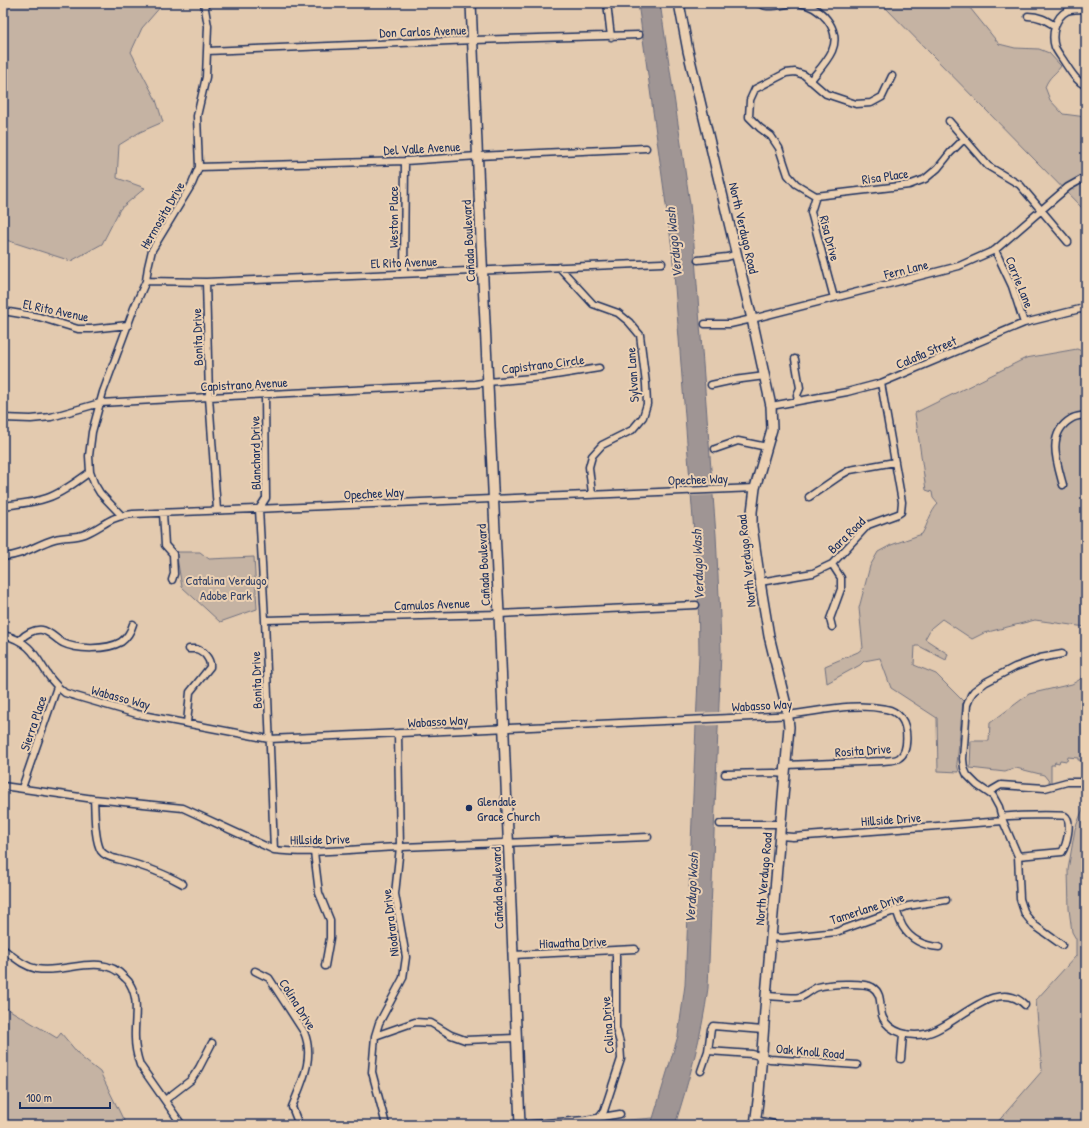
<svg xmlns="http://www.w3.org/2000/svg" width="1089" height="1128" font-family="'Patrick Hand',sans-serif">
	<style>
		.green { fill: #c5b3a3; stroke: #707180 }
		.water { fill: #9f9594; stroke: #6a6c7e }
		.pier { fill: #e3caaf }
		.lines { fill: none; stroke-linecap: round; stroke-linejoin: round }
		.street-casing { stroke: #1b2f5e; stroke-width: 9 }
		.secondary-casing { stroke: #1b2f5e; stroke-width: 12 }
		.street { stroke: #ebd0b2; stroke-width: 6 }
		.secondary { stroke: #ebd0b2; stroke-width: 9 }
		.poi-dot { fill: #1b2f5e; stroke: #ebd0b2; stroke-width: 1.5 }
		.labels { text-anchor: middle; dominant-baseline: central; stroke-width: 4; stroke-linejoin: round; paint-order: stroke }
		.street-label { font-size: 13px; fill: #1b2f5e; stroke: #ebd0b2 }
		.park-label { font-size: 13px; fill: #344368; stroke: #ebd0b2 }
		.poi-label { font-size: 13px; fill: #1b2f5e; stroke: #ebd0b2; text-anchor: start }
		.water-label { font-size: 14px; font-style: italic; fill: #354369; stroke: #ebd0b2 }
	</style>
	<rect width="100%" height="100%" fill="#e3caaf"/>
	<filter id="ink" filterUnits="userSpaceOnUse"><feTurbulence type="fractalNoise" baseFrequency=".025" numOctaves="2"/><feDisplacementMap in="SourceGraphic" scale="8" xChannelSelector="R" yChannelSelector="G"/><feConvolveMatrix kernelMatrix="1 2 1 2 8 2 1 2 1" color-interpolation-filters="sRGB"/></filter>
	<g filter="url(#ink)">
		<path class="green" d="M3,3H162V5L142,28L131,52L156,100L163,122L140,132L119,145L117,178L145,188L120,209L102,244L71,261L3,239Z
			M881,3H966L999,44L1015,48L1039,49L1049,53L1061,66C1054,76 1050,75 1045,87L1050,100L1063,114L1086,117V137L1081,142L1086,148V212Z
			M1077,349L1086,353V627L1035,620L984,633L972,639L942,619L931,628L925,639L948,654L946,660L919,646H915L914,665L936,674L963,701L957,764L959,772L938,771L937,718L891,688L880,658L864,661L860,665L827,683L825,666L858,652L863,648L859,608L870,566L878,552L891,545L922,534C928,524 930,512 938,504L933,498L932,492L926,490L915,413L1026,358Z
			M176,552H200L209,559L254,557L257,609L220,622L182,587Z
			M1086,673V761L1078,760V758L1068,757L1067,761L1060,760L1059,763L1055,762L1054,765H1051V784L1044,775L1016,768L1005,772L970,768L971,741H989L990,723L1029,694L1072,684L1079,680Z
			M1086,801V1125H995L1042,1071L1036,1000L1076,956V939L1072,932L1069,909L1068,870L1075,829Z
			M3,1006L57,1038L61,1033L82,1058L100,1072L126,1125H3Z
			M654,1118L651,1125H612L614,1121Z"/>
		<path class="water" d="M638,3H660L690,204L694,245L716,535L720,617L721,652L708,988C702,1035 689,1080 675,1125H651L678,1036L685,985L699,655L698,584L672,248Z"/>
		<path class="pier" d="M713,482L715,495L689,496L688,484Z
			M720,712L719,725L693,726L694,713Z"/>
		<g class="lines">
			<g class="street-casing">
				<path id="street" d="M607,3L611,37
					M758,3C761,4 764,6 767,6C777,7 788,3 798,3C820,5 842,29 832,51C827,62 817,72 810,81
					M1086,9C1080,9 1073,9 1067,11C1055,17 1051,35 1055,47C1057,52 1062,58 1065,63C1071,72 1076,81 1086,86
					M1028,16C1039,16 1046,20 1055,26
					M207,51L474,40L639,35
					M949,121L988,166L1020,185L1068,242
					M199,167L405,161L478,156L646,148
					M816,196L796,184L788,175L779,148L771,136L760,128L749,117L750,100L755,89L786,73L795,72L804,75L826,94L856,104L871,103L882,97L892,76
					M816,196L909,185L925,179L938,168L950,153L964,139
					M816,196L811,212L834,298
					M995,250L1012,286L1024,323
					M698,260L727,257L737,254
					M559,267L593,304L618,313L629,322L640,335L646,384L647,404L643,417L632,430L602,445L592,456L589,467L592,494
					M404,273L405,161
					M146,281L206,282L662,263
					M206,282L209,397L217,510
					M3,311L39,317L78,329H91L128,325
					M705,324H730L752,319L959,266L995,250L1068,187L1086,177
					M795,359L800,388L797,395L798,401
					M711,385L734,380L765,376
					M265,394L266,498L259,509L265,620L274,850
					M771,406L847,392L881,383L1024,323L1080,309L1086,310
					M3,418L31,419L51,417L100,403L209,397L475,384L488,382L543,377L599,368
					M715,449L738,441L767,447
					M1063,485C1057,463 1046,434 1071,419C1075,416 1081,416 1086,415
					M809,497L841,475L850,470L895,462
					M3,506C17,504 33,503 47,498C62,493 76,482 90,472
					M163,513L165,545L173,554L174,574L172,580
					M122,516L100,493L94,483L90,472L89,456L92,432L103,392L134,308L146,281L148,267L152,250L192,184L199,167L197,116L206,77L208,26L204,3
					M3,557C25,555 35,545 55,539C65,536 75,538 85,534C93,531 100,526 107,522C115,517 124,515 133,514L755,488
					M832,564L841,578V589L830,619L832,627
					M760,582L813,573L832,564L868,525L898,514L901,512L902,502L881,383
					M265,620L499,614L696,605
					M3,635C41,643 38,673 65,693L137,714L269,739L775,716C813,714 848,701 886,709C892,710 897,713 901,718C908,727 909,752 899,758C895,761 888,760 883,761L786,765
					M20,640C25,634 34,629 42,630C49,631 56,639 63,643C77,650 107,650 121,642C128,637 131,631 133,624
					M187,723L190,692L210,667C211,660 204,651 196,649C194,649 192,649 189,649
					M725,774L774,773L785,774
					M3,786L94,799L183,808L274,850C316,855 359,848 402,847C484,844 566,841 648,837
					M22,788L57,687
					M989,792L1001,785L1045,788L1067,782H1086
					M94,799C95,813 94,839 101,851C104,855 112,858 117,859C141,865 162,872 183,884
					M1002,817C1007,815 1062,815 1065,816C1073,821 1066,846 1062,852L1018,856
					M720,824H781
					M780,836L793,837L1003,821
					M314,852L319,893L330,920V938L325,966
					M896,909C898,915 900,922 903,927C911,940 925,946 939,947
					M771,937L782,938L836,932L908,906L946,900
					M1062,945L1034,925L1025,914L1020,899L1018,856L1003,821L999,807L993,796L977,785L967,775L964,768L963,759L967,705L971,695L974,691L986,682L1015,667L1040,658L1062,654
					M3,949C14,957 23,966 37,969C65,974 102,952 124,977C126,979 129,981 130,984C140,1001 134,1020 135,1038C135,1047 137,1056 140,1065L182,1125
					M513,955L635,949
					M255,971L269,978L304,1032C315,1058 302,1082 292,1107L299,1125
					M766,996C777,996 789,999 800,997C807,995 811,989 818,987C828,984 864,982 872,987C884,994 878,1008 883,1018C890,1033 910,1037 925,1034C955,1028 996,975 1025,1005
					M375,1036L415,1022L431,1023L451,1035L465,1040L516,1038
					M708,1051L711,1029L713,1026L763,1030
					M901,1059L903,1034
					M701,1071L708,1051L752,1054L770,1059L857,1065
					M165,1100L191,1080L199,1068L212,1043
					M599,1118L604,1111L621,1059L620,1043L616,1028V951
					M756,1120L778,1125
					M386,1125L372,1072L375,1036L379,1023L403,978L406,957L395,894L400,847L398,734
					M519,1125L585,1120L620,1114"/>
			</g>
			<g class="secondary-casing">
				<path id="secondary" d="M471,3L481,239L499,614L520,1125
					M679,3L688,51L752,319L771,406L772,429L755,488L752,512V526L760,582L769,636L787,709L789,727L766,996L759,1093L755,1125"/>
			</g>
			<use href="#street" class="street"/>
			<use href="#secondary" class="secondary"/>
		</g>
	</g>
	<circle class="poi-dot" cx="469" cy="808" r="4"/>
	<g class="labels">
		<g class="street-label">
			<text transform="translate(423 31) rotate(-2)">Don Carlos Avenue</text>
			<text transform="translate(422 148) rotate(-3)">Del Valle Avenue</text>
			<text transform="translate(885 176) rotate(-8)">Risa Place</text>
			<text transform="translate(162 215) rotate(-60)">Hermosita Drive</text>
			<text transform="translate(393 217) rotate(-90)">Weston Place</text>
			<text transform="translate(744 228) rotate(77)">North Verdugo Road</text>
			<text transform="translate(830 238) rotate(75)">Risa Drive</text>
			<text transform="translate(468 241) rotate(-93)">Cañada Boulevard</text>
			<text transform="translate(404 262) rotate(-2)">El Rito Avenue</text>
			<text transform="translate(906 269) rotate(-14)">Fern Lane</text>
			<text transform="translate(1020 282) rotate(68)">Carrie Lane</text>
			<text transform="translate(56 310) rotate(12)">El Rito Avenue</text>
			<text transform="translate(197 337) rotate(-92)">Bonita Drive</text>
			<text transform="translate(926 352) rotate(-23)">Calafia Street</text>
			<text transform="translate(543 364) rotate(-7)">Capistrano Circle</text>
			<text transform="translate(632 375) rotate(-94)">Sylvan Lane</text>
			<text transform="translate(244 384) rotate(-3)">Capistrano Avenue</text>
			<text transform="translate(255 453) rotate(-91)">Blanchard Drive</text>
			<text transform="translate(698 479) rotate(-2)">Opechee Way</text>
			<text transform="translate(374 493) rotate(-3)">Opechee Way</text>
			<text transform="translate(846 535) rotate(-44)">Bara Road</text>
			<text transform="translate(746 561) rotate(-96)">North Verdugo Road</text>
			<text transform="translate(483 565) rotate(-93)">Cañada Boulevard</text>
			<text transform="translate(432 604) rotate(-2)">Camulos Avenue</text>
			<text transform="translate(256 680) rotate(-92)">Bonita Drive</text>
			<text transform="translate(121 697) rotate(15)">Wabasso Way</text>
			<text transform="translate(762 705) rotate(-3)">Wabasso Way</text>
			<text transform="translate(438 721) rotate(-3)">Wabasso Way</text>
			<text transform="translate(33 723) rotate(-71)">Sierra Place</text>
			<text transform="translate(863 750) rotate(-4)">Rosita Drive</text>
			<text transform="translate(891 819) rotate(-4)">Hillside Drive</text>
			<text transform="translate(320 839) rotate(-1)">Hillside Drive</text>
			<text transform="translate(763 879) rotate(-85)">North Verdugo Road</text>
			<text transform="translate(497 888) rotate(-92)">Cañada Boulevard</text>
			<text transform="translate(867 908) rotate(-18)">Tamerlane Drive</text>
			<text transform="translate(390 923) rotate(-97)">Niodrara Drive</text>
			<text transform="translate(573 942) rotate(-2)">Hiawatha Drive</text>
			<text transform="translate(298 1004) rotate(58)">Colina Drive</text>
			<text transform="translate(607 1025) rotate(-94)">Colina Drive</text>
			<text transform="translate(810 1051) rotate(5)">Oak Knoll Road</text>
		</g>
		<g class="park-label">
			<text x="226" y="580">Catalina Verdugo<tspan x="226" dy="15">Adobe Park</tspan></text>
		</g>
		<g class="poi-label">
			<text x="477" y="801">Glendale<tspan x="477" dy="15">Grace Church</tspan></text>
		</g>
		<g class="water-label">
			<text transform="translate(673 243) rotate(-96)">Verdugo Wash</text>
			<text transform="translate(697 565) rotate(-92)">Verdugo Wash</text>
			<text transform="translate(691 888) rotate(-87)">Verdugo Wash</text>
		</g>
	</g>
	<rect width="1089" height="1128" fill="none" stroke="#ebd0b2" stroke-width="16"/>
	<rect x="8" y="8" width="1073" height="1112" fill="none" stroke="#1b2f5e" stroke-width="1.5" filter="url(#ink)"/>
	<path d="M20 1102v6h90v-6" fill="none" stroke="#1b2f5e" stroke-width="2"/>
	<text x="26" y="1102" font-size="12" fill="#1b2f5e" stroke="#ebd0b2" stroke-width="3" paint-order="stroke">100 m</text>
</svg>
